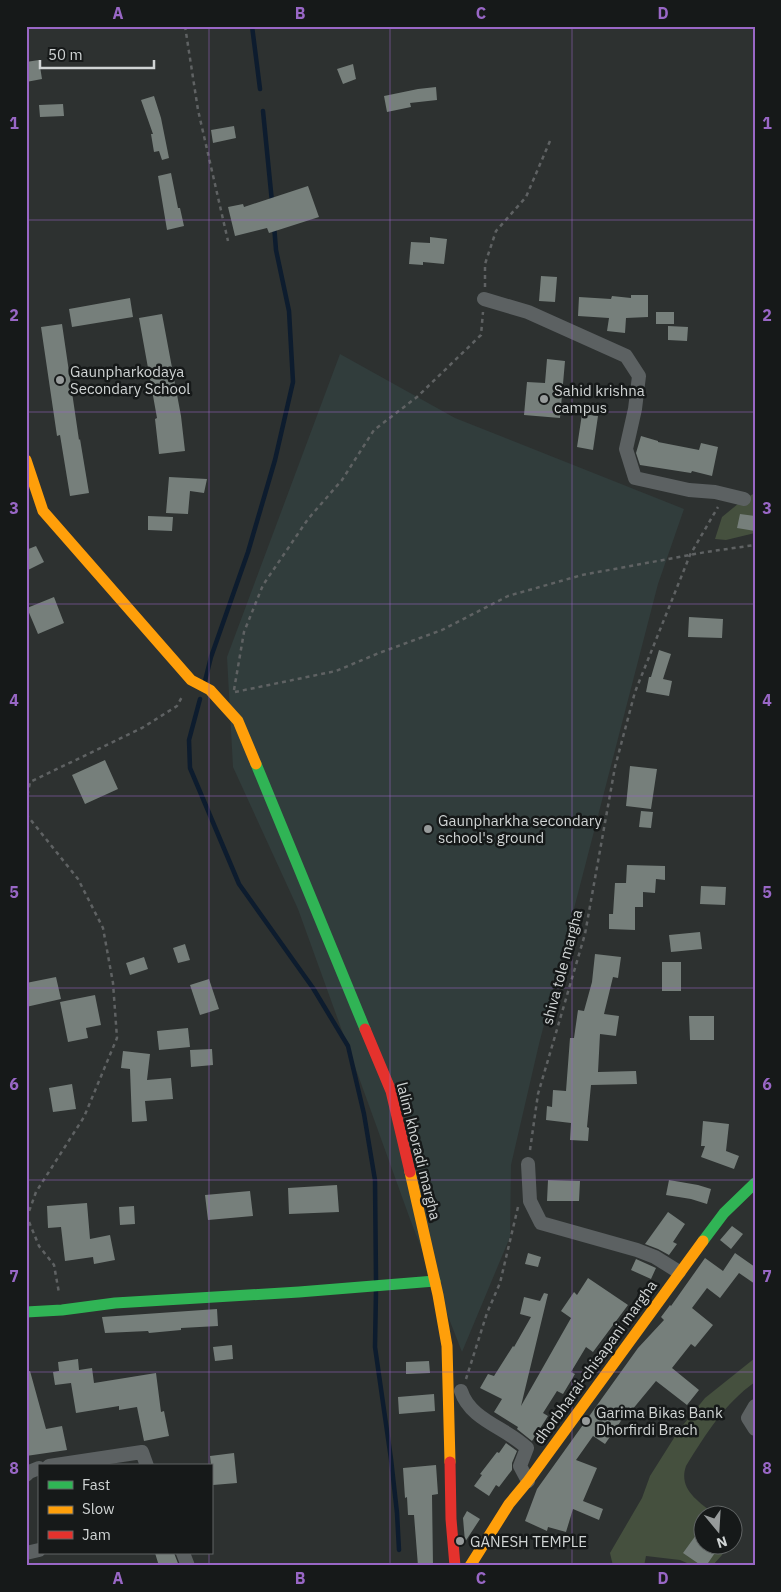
<svg xmlns="http://www.w3.org/2000/svg" width="781" height="1592" font-family="'IBM Plex Sans',sans-serif">
	<style>
		.built { fill: #313d3c }
		.green { fill: #45503e }
		.lines { fill: none; stroke-linecap: round; stroke-linejoin: round }
		.stream { stroke: #0d1c2e; stroke-width: 4.5 }
		.building { fill: #767f7b }
		.path { stroke: #5f6263; stroke-width: 2.5; stroke-dasharray: 4 4; stroke-linecap: butt }
		.street { stroke: #5c6162; stroke-width: 14 }
		.fast { stroke: #30b455; stroke-width: 11 }
		.slow { stroke: #ff9f0a; stroke-width: 11 }
		.jam { stroke: #e5322d; stroke-width: 11 }
		.grid { fill: none; stroke: #9967c6; stroke-width: 1; stroke-opacity: 0.55 }
		.poi-dot { fill: #979b9b; stroke: #161919; stroke-width: 2 }
		.labels { text-anchor: middle; dominant-baseline: central; stroke-width: 5; stroke-linejoin: round; paint-order: stroke }
		.poi-label { font-size: 15px; fill: #d0d4d4; stroke: #161919; text-anchor: start }
		.street-label { font-size: 15px; fill: #d0d4d4; stroke: #161919 }
		.neatline { fill: none; stroke: #9967c6; stroke-width: 2 }
		.grid-label { font-size: 16px; text-anchor: middle; font-weight: bold; fill: #9967c6 }
	</style>
	<rect width="100%" height="100%" fill="#2d3130"/>
	<path class="built" d="M340,354L455,418L684,509L658,584L539,1044L511,1165L510,1237L462,1352L410,1219L298,909L233,767L227,657Z"/>
	<path class="green" d="M755,493V533L726,540L715,539L722,517L744,499Z
		M755,1358V1382C724,1404 706,1434 686,1466C678,1489 698,1501 714,1514H704V1544L727,1545L722,1555L712,1566H694L680,1560L646,1556L644,1566H613L610,1553L642,1498L650,1476L679,1430L705,1398Z"/>
	<g class="lines">
		<path class="stream" d="M252,26L260,89
			M263,111L272,202
			M205,681L211,657L248,552L275,460L293,382L289,311L276,250L274,225
			M200,699L189,740L190,768L239,884L313,988L348,1046L364,1114L375,1180L376,1280
			M376,1290L375,1347L391,1459L397,1513L399,1550"/>
	</g>
	<path class="building" d="M39,60L42,79L26,82V62Z
		M353,64L356,79L343,84L337,69Z
		M436,87L437,100L410,103L411,107L387,112L384,96L418,89Z
		M154,96L161,118L169,158L162,160L159,151L154,152L151,134H153L141,100Z
		M63,104L64,116L40,117L39,105Z
		M234,126L236,138L213,143L211,130Z
		M171,173L178,208H180L184,226L167,230L158,176Z
		M308,186L319,217L269,233L267,228L235,236L228,207L243,204L244,207Z
		M430,237L447,239L444,264L423,262V265L409,264L411,242L430,243Z
		M541,276L557,277L555,302L539,301Z
		M631,295H648V317L626,318L625,333L607,331L609,318L578,316L579,297L611,299L612,296L631,298Z
		M130,298L133,317L72,327L69,309Z
		M656,312H674V324H656Z
		M162,314L181,416L185,451L159,454L155,419L157,418L139,318Z
		M62,324L79,440L80,439L89,493L70,496L60,435L57,436L41,327Z
		M668,326L688,327L687,341L668,340Z
		M547,359L565,361L560,418L524,415L527,382L545,383Z
		M582,414L598,416L593,450L577,447Z
		M641,436L658,441V442L699,450L701,443L718,447L712,476L692,471L691,473L640,465L636,453Z
		M169,477L207,479L204,493L190,491L188,514L166,513Z
		M740,514L755,516V531L737,528Z
		M148,516L173,517L172,531L148,530Z
		M36,546L44,562L26,571V550Z
		M54,597L64,623L38,634L27,608Z
		M689,617L723,619L722,638L688,637Z
		M659,650L671,654L663,679L672,681L669,696L646,692L649,677H651Z
		M105,760L118,789L85,804L72,775Z
		M630,766L657,769L651,809L626,806Z
		M641,811L653,812L651,828L639,827Z
		M627,865L665,866V880L656,879L655,893L643,892V907H635V930L609,929V914H613L615,883H626Z
		M701,886L726,887L725,905L700,904Z
		M700,932L702,949L671,952L669,935Z
		M185,944L190,960L178,963L173,948Z
		M595,954L621,957L618,978L613,977L604,1014L619,1016L616,1036L600,1034L598,1072L636,1071L637,1084L591,1085L587,1127L589,1128L588,1141L570,1140L571,1123L546,1120L547,1106L552,1107L553,1090L566,1091L570,1038H574L578,1010L584,1011L592,982Z
		M144,957L148,969L130,975L126,963Z
		M662,962H681V991H662Z
		M56,977L61,999L26,1007V983Z
		M209,979L219,1009L200,1015L190,985Z
		M95,995L101,1025L86,1028L88,1038L68,1042L60,1002Z
		M689,1016H714V1040H690Z
		M188,1028L190,1047L159,1050L157,1031Z
		M212,1049L213,1065L191,1067L190,1050Z
		M123,1051L150,1054L147,1080L171,1078L173,1099L145,1101L147,1121L132,1122L130,1069L121,1068Z
		M72,1084L76,1109L53,1112L49,1088Z
		M703,1121L729,1124L726,1151L739,1156L734,1169L701,1157L705,1146H701Z
		M548,1180L580,1181L579,1201H547Z
		M669,1180L698,1185L711,1189L707,1204L691,1199L666,1195Z
		M337,1185L339,1212L289,1214L288,1188Z
		M250,1191L253,1216L208,1220L205,1195Z
		M87,1203L90,1239L110,1235L115,1260L94,1264L93,1257L65,1261L61,1227L48,1228L47,1206Z
		M134,1206L135,1224L120,1225L119,1207Z
		M668,1212L685,1224L673,1242L677,1244L669,1255L658,1249L645,1244Z
		M732,1226L743,1234L731,1249L720,1240Z
		M528,1253L541,1257L538,1267L525,1264Z
		M735,1253L755,1267V1284L739,1273L720,1298L707,1288L692,1308L713,1325L695,1347L691,1344L672,1368L699,1390L687,1405L656,1381L627,1416L625,1415L605,1444L593,1436L576,1460L597,1468L583,1501L603,1509L599,1520L573,1509L566,1532L548,1527L547,1531L525,1521L537,1489L638,1348L664,1320L661,1317L670,1305L671,1306L705,1258L723,1271Z
		M636,1259L656,1268L651,1279L631,1270Z
		M588,1278L628,1305L593,1352L586,1347L571,1372L575,1374L563,1394L557,1391L543,1413L548,1416L532,1441L517,1429L518,1427L494,1412L502,1399L480,1388L488,1374L494,1376L513,1346L514,1347L531,1317L520,1314L524,1297L540,1301L544,1293L548,1294L521,1406L571,1318L561,1311L574,1292L577,1295Z
		M217,1309L218,1326L181,1328V1330L149,1333L148,1331L105,1333L102,1317Z
		M232,1345L233,1359L215,1361L213,1347Z
		M78,1359L79,1370L92,1368L94,1383L156,1373L161,1412L164,1411L169,1436L144,1441L137,1407L119,1410V1406L76,1413L71,1383L55,1385L53,1372L59,1371L58,1362Z
		M429,1361L430,1373L406,1374V1362Z
		M30,1371L46,1429L62,1426L67,1450L26,1456V1372Z
		M434,1394L435,1411L399,1414L398,1397Z
		M506,1443L517,1451L512,1463V1470L499,1487L496,1485L489,1496L474,1486L482,1475L480,1474L497,1452L499,1453Z
		M234,1453L237,1483L213,1485L210,1456Z
		M436,1465L438,1494L432,1495L433,1566H418L414,1515H408L407,1497L405,1498L403,1468Z
		M467,1511L480,1519L465,1542L463,1518Z
		M704,1524V1544H721L706,1566H702L683,1553Z
		M155,1553H174L179,1566H159Z"/>
	<g class="lines">
		<path class="path" d="M185,26L198,110L228,241
			M485,287V264L496,231L526,197L550,141
			M234,690L244,632L263,585L308,519L342,480L374,430L417,397L481,335L483,312
			M235,692L336,671L379,653L442,630L508,596L582,575L706,552L755,545
			M26,803L30,782L142,728L177,706L183,695
			M26,814L78,879L103,928L113,983L117,1038L84,1117L36,1192L27,1217L39,1246L54,1265L59,1293
			M530,1150L538,1094L585,934L615,767L635,692L690,555L718,507
			M466,1379L487,1313L500,1283L518,1207"/>
		<path class="street" d="M484,299L528,312L626,356L639,376L635,409L626,449L635,478L689,490L715,492L744,499
			M528,1164L530,1201L541,1223L637,1250L655,1257L679,1272
			M461,1391C470,1420 507,1428 527,1448L520,1466L528,1481
			M755,1406L748,1418L755,1429
			M49,1466L142,1452L147,1466
			M26,1475L29,1472L39,1468
			M26,1553L39,1550
			M183,1553L188,1566"/>
		<path class="fast" d="M256,764L365,1029
			M703,1241L724,1213L755,1183
			M26,1312L62,1310L115,1303L299,1292L435,1281"/>
		<path class="slow" d="M26,460L43,511L191,680L210,690L238,721L256,764
			M410,1172L438,1295L447,1346L450,1462
			M470,1566L509,1504L528,1481L703,1241"/>
		<path class="jam" d="M365,1029L391,1091L410,1172
			M450,1462L451,1519L455,1566"/>
	</g>
	<path class="grid" d="M209,26V1466M390,26V1566M572,26V1566M26,220H755M26,412H755M26,604H755M26,796H755M26,988H755M26,1180H755M26,1372H755M209,1553V1566"/>
	<g class="poi-dot">
		<circle cx="60" cy="380" r="5"/>
		<circle cx="544" cy="399" r="5"/>
		<circle cx="428" cy="829" r="5"/>
		<circle cx="586" cy="1421" r="5"/>
		<circle cx="460" cy="1541" r="5"/>
	</g>
	<g class="labels">
		<g class="poi-label">
			<text x="70" y="371">Gaunpharkodaya<tspan x="70" dy="17">Secondary School</tspan></text>
			<text x="554" y="390">Sahid krishna<tspan x="554" dy="17">campus</tspan></text>
			<text x="438" y="820">Gaunpharkha secondary<tspan x="438" dy="17">school's ground</tspan></text>
			<text x="596" y="1412">Garima Bikas Bank<tspan x="596" dy="17">Dhorfirdi Brach</tspan></text>
			<text x="470" y="1541">GANESH TEMPLE</text>
		</g>
		<g class="street-label">
			<text transform="translate(562 967) rotate(-75)">shiva tole margha</text>
			<text transform="translate(419 1151) rotate(76)">lalim khoradi margha</text>
			<text transform="translate(595 1362) rotate(-54)">dhorbharai-chisapani margha</text>
		</g>
	</g>
	<rect width="781" height="1592" fill="none" stroke="#161919" stroke-width="55"/>
	<rect x="38" y="1464" width="175" height="90" fill="#161919" stroke="#606464"/>
	<rect x="48" y="1481" width="25" height="8" fill="#30b455" stroke="#606464"/>
	<text x="82" y="1490" font-size="15" fill="#d0d4d4">Fast</text>
	<rect x="48" y="1506" width="25" height="8" fill="#ff9f0a" stroke="#606464"/>
	<text x="82" y="1514" font-size="15" fill="#d0d4d4">Slow</text>
	<rect x="48" y="1531" width="25" height="8" fill="#e5322d" stroke="#606464"/>
	<text x="82" y="1540" font-size="15" fill="#d0d4d4">Jam</text>
	<g transform="translate(718 1530) rotate(162)"><circle r="24" fill="#161919" stroke="#606464"/>
	<path d="M0-4L9 19L0 12L-9 19Z" fill="#979b9b"/>
	<text y="-8" font-size="14" font-weight="bold" text-anchor="middle" fill="#d0d4d4">N</text>
	</g>
	<path d="M40 60v8h114v-8" fill="none" stroke="#d0d4d4" stroke-width="2.5"/>
	<text x="48" y="60" font-size="15" fill="#d0d4d4" stroke="#161919" stroke-width="4" paint-order="stroke">50 m</text>
	<rect x="28" y="28" width="726" height="1536" class="neatline"/>
	<g class="grid-label">
		<text x="118" y="19">A</text>
		<text x="300" y="19">B</text>
		<text x="481" y="19">C</text>
		<text x="663" y="19">D</text>
		<text x="14" y="129">1</text>
		<text x="767" y="129">1</text>
		<text x="14" y="321">2</text>
		<text x="767" y="321">2</text>
		<text x="14" y="514">3</text>
		<text x="767" y="514">3</text>
		<text x="14" y="706">4</text>
		<text x="767" y="706">4</text>
		<text x="14" y="898">5</text>
		<text x="767" y="898">5</text>
		<text x="14" y="1090">6</text>
		<text x="767" y="1090">6</text>
		<text x="14" y="1282">7</text>
		<text x="767" y="1282">7</text>
		<text x="14" y="1474">8</text>
		<text x="767" y="1474">8</text>
		<text x="118" y="1584">A</text>
		<text x="300" y="1584">B</text>
		<text x="481" y="1584">C</text>
		<text x="663" y="1584">D</text>
	</g>
</svg>
